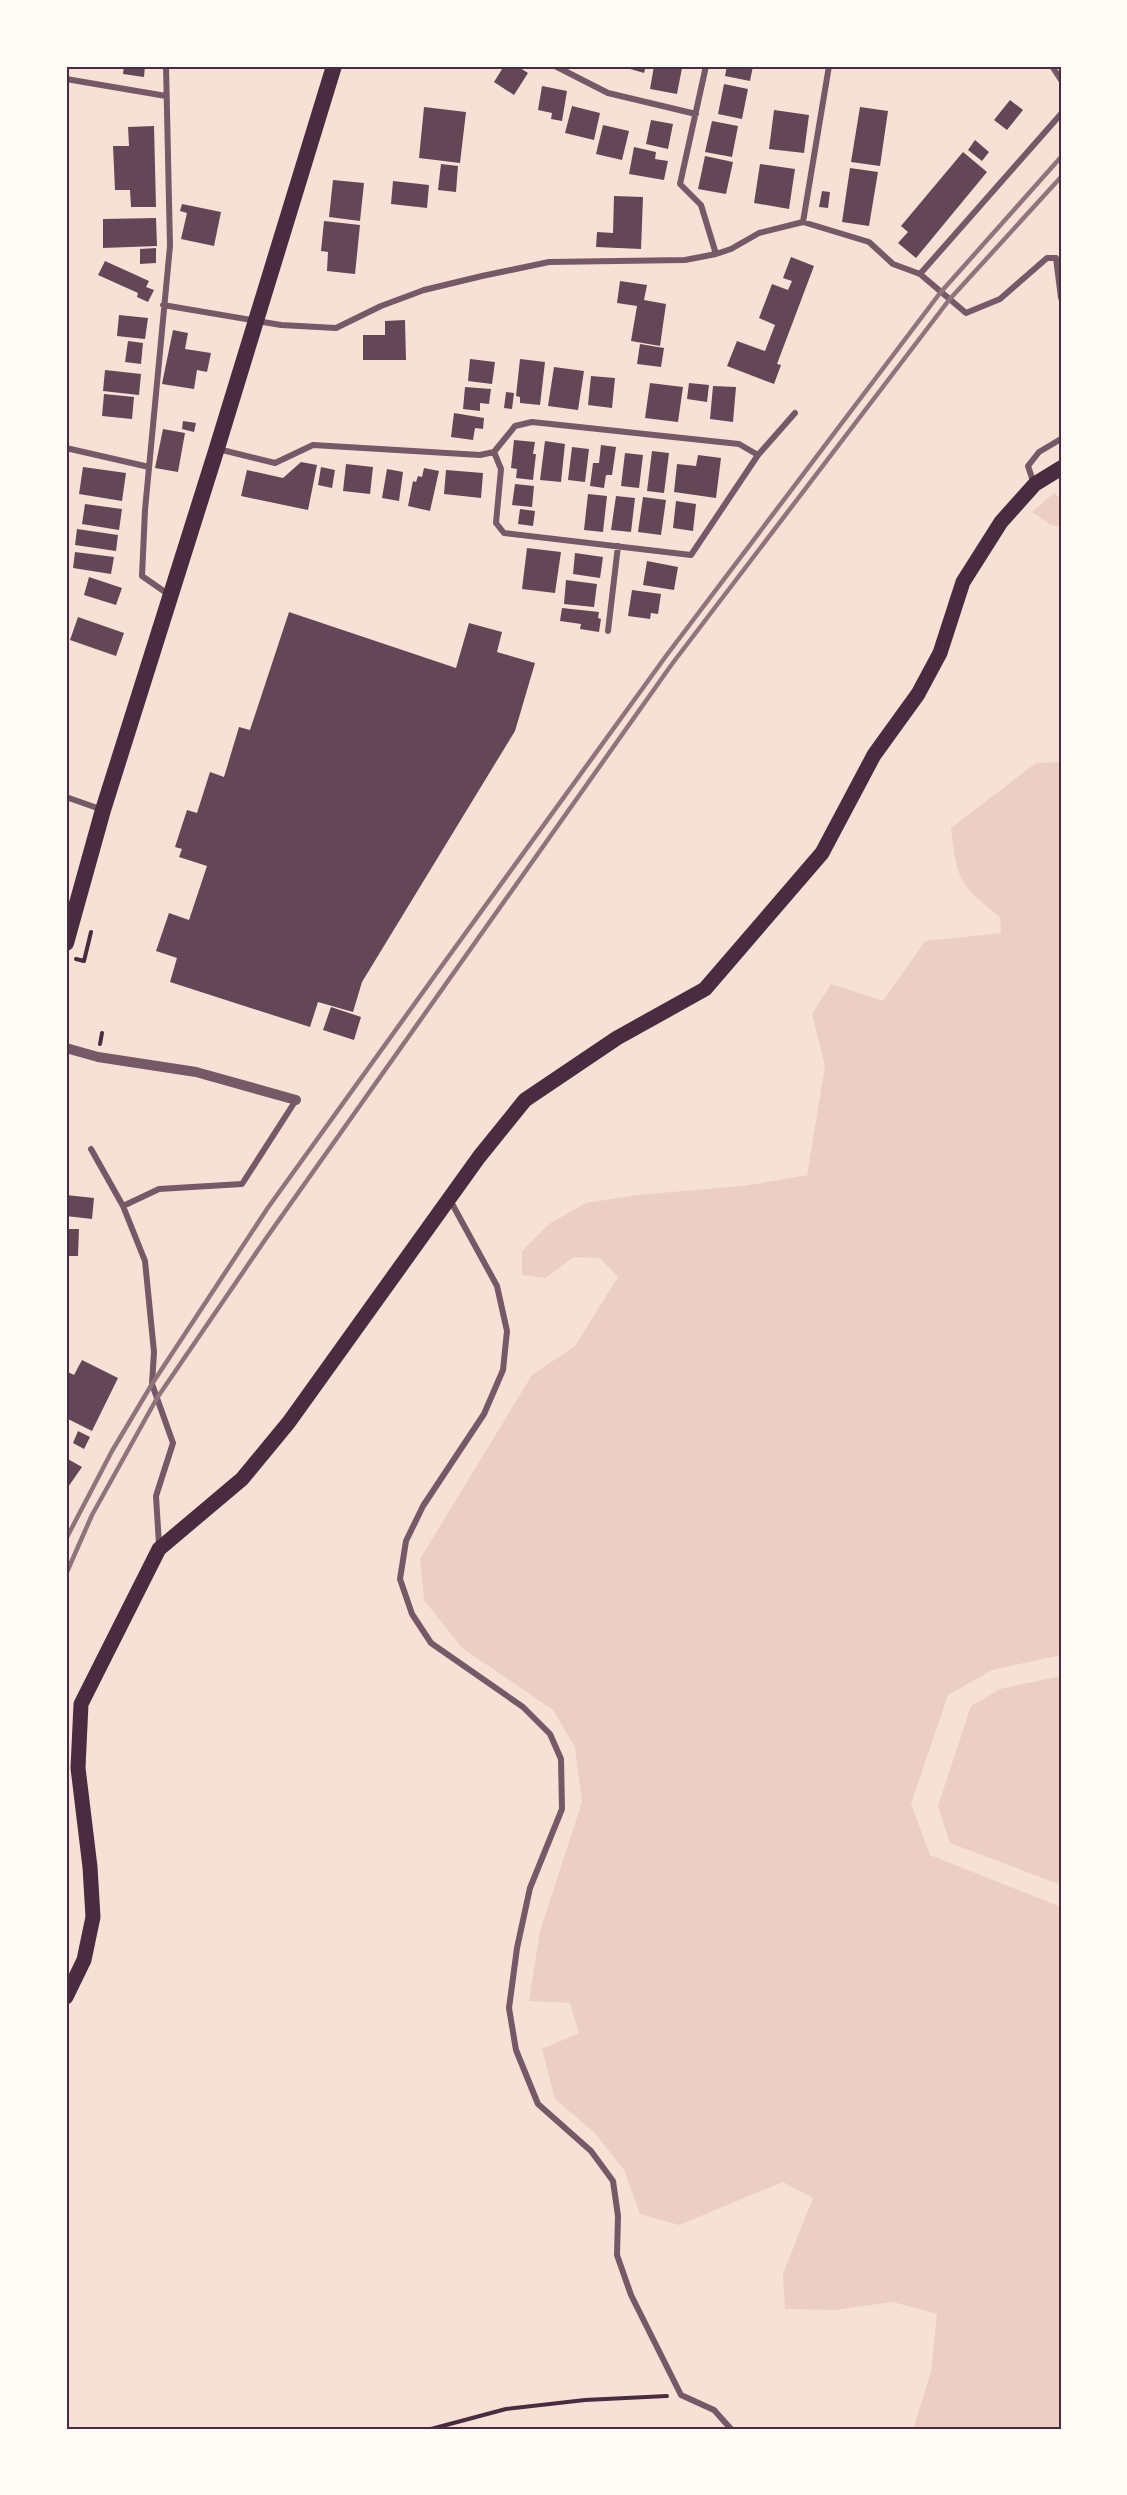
<svg xmlns="http://www.w3.org/2000/svg" width="1127" height="2495" font-family="Literata,serif">
	<style>
		.green { fill: #ebcfc5 }
		.building { fill: #644757 }
		.lines { fill: none; stroke-linecap: round; stroke-linejoin: round }
		.path { stroke: #4a2c40; stroke-width: 4 }
		.minor { stroke: #755966; stroke-width: 6 }
		.tertiary { stroke: #755966; stroke-width: 10 }
		.primary { stroke: #4a2c40; stroke-width: 15 }
		.trunk { stroke: #4a2c40; stroke-width: 16 }
		.rail { stroke: #8f747c; stroke-width: 4.5 }
		.neatline { fill: none; stroke: #4a2c40; stroke-width: 2 }
	</style>
	<rect width="100%" height="100%" fill="#f7e1d7"/>
	<path class="green" d="M1054,493L1061,499V527L1051,525L1032,512Z
		M1061,762V1655L992,1670L948,1695L911,1804L930,1855L1061,1907V2429H913L931,2372L937,2314L893,2302L834,2310L785,2309L783,2274L813,2198L783,2182L679,2225L640,2214L624,2170L595,2133L555,2099L542,2049L579,2033L570,2003L529,2001L540,1931L582,1802L575,1747L553,1710L462,1648L424,1600L420,1559L532,1375L575,1346L618,1277L600,1258L574,1257L545,1278L522,1275V1251L549,1224L586,1203L637,1195L743,1186L807,1175L825,1066L812,1014L831,984L883,1001L925,941L1001,933L1000,917C959,884 957,881 951,828L1036,763Z
		M1061,1676V1885L950,1843L938,1806L971,1706L1000,1689Z"/>
	<path class="building" d="M124,66H145L144,77L123,74Z
		M504,66H517L528,73L514,95L494,82Z
		M620,66H646L644,73Z
		M654,66L682,68L677,94L650,89Z
		M727,66H753L750,81L725,76Z
		M724,84L748,89L742,119L718,114Z
		M542,86L567,91L562,121L551,119L552,113L538,110Z
		M1010,100L1023,110L1007,130L994,120Z
		M572,106L600,113L594,140L565,133Z
		M424,107L466,112L460,163L419,158Z
		M860,107L888,111L880,166L851,162Z
		M774,110L809,115L804,153L769,149Z
		M651,120L673,124L668,149L646,144Z
		M712,121L738,126L732,157L705,152Z
		M603,125L629,131L622,160L596,154Z
		M154,126L156,207H131L130,190H115L113,146H129L128,127Z
		M975,140L989,152L982,161L968,150Z
		M634,147L656,152L655,159L668,161L664,180L629,174Z
		M963,152L987,172L916,258L898,243L908,232L901,226Z
		M705,156L733,162L726,194L698,189Z
		M441,164L458,166L456,192L438,190Z
		M760,164L795,169L789,209L754,203Z
		M850,168L878,172L869,226L842,222Z
		M333,180L364,183L360,221L329,217Z
		M393,181L429,185L427,208L391,204Z
		M822,191L830,192L828,208L819,207Z
		M614,196L643,197L641,249L596,247L597,232L613,233Z
		M182,204L221,212L214,246L181,239L187,213L180,211Z
		M156,218L157,246L103,248V219Z
		M324,221L360,225L355,274L327,271L328,252L321,251Z
		M156,248V263L140,264V249Z
		M791,257L814,266L777,364L781,365L774,384L727,366L737,341L765,351L775,325L759,318L772,284L788,290L792,281L783,278Z
		M105,261L149,281L146,287L154,290L148,302L137,297L138,293L98,275Z
		M620,281L647,285L644,300L666,304L660,346L631,341L637,306L617,303Z
		M119,315L148,318L145,339L117,336Z
		M405,320L406,360H363V335H385V321Z
		M173,330L188,333L185,349L211,353L207,372L197,370L194,389L162,384Z
		M128,341L143,343L141,364L125,362Z
		M640,344L664,348L661,367L637,364Z
		M470,359L495,362L492,384L468,381Z
		M520,359L545,362L540,405L520,403V397L516,396Z
		M554,367L584,371L578,410L548,406Z
		M105,370L141,374L139,395L103,391Z
		M591,376L615,378L612,408L588,405Z
		M650,383L683,387L678,422L645,418Z
		M689,383L709,385L707,402L687,399Z
		M713,386L736,387L733,422L710,419Z
		M465,387L491,389L489,404L480,403V411L463,409Z
		M506,392L514,393L512,409L504,408Z
		M104,394L134,397L132,419L102,416Z
		M454,413L484,418L483,429L475,428L473,440L451,437Z
		M183,421L196,423L194,432L182,429Z
		M163,429L185,433L178,472L155,468Z
		M514,440L535,442L533,454H536L533,480L516,478L517,469L511,468Z
		M545,441L565,444L561,482L540,480Z
		M601,445L616,447L612,475H606L604,488L590,486L593,463H599Z
		M572,447L589,449L585,482L568,480Z
		M652,451L669,453L664,493L647,491Z
		M625,453L643,455L639,488L621,486Z
		M698,455L721,458L716,498L674,492L677,464L696,466Z
		M301,462L317,465L308,510L241,496L247,470L283,478Z
		M346,464L373,467L370,494L343,491Z
		M83,467L126,473L122,501L79,494Z
		M321,467L335,470L332,488L318,485Z
		M424,468L439,471L430,511L408,506L413,481L416,482L418,476L422,477Z
		M387,469L403,472L399,501L382,498Z
		M446,470L483,473L481,498L444,494Z
		M515,484L534,486L532,507L512,505Z
		M588,494L607,496L603,532L584,530Z
		M616,496L635,498L631,532L611,530Z
		M643,497L666,500L661,535L638,532Z
		M676,501L696,504L693,531L673,528Z
		M85,504L122,509L119,530L82,524Z
		M520,509L535,511L533,526L518,524Z
		M77,529L118,535L116,551L75,545Z
		M527,548L561,552L555,593L522,589Z
		M75,552L114,557L111,574L73,568Z
		M575,553L603,557L600,578L573,574Z
		M647,561L678,567L674,590L643,585Z
		M89,577L122,588L116,605L84,595Z
		M566,580L597,584L594,607L564,604Z
		M632,590L661,594L658,614L651,613L650,619L628,616Z
		M562,608L599,612L598,618L601,619L599,632L580,629L581,624L560,621Z
		M289,612L456,668L469,623L502,632L497,652L535,663L515,731L362,982L353,1012L318,1002L310,1027L170,982L177,958L156,951L169,913L189,920L207,866L179,857L182,849L175,847L187,810L197,813L210,772L224,777L239,727L250,730Z
		M78,617L124,633L116,656L70,640Z
		M331,1007L361,1017L354,1040L323,1030Z
		M66,1195L94,1198L92,1219L66,1216Z
		M66,1229H79L78,1256H66Z
		M82,1360L118,1378L92,1431L66,1418V1371L74,1375Z
		M78,1431L90,1437L84,1449L73,1443Z
		M66,1458L82,1467L66,1490Z"/>
	<g class="lines">
		<path class="path" d="M76,959L84,961L91,932
			M100,1044L102,1033
			M431,2429L506,2409L585,2400L667,2396"/>
		<path class="minor" d="M166,66L170,246L145,510L142,576L168,594
			M555,66L608,93L696,114
			M706,66L680,184L701,205L716,254
			M1052,66L1061,80
			M66,79L166,96
			M803,222L829,66
			M920,274L1061,114
			M163,305L281,325L336,328L381,306L424,290L482,276L549,262L685,260L716,254L731,249L759,233L803,222L869,242L893,264L920,274L966,313L1000,299L1047,258H1056L1061,298
			M66,448L149,467
			M218,449L275,463L313,445L480,455L494,452L515,426L532,422L739,444L758,455
			M494,452L501,469L496,523L504,533L691,555L758,455L795,413
			M1034,484L1028,466L1039,452L1061,439
			M608,631L618,546
			M66,797L103,810
			M91,1149L123,1206L145,1261L154,1352L152,1384L173,1443L156,1496L159,1545
			M450,1200L497,1286L507,1331L503,1370L484,1414L423,1506L406,1541L400,1579L412,1614L431,1643L523,1707L550,1734L561,1759L562,1809L530,1888L517,1948L509,2008L516,2050L538,2104L591,2151L613,2181L618,2216L617,2255L631,2295L681,2395L714,2410L731,2429
			M123,1206L159,1189L242,1184L296,1100"/>
		<path class="tertiary" d="M66,1048L98,1057L196,1072L296,1100"/>
		<path class="primary" d="M66,1997L84,1960L93,1917L90,1867L78,1768L81,1704L159,1549L242,1479L289,1422L479,1157L525,1100L617,1038L705,989L822,853L874,755L918,694L940,653L963,582L1001,522L1035,484L1061,468"/>
		<path class="trunk" d="M66,943L103,810L217,448L334,66"/>
		<path class="rail" d="M66,1539L112,1451L152,1384L267,1209L441,967L666,656L940,293L1061,157
			M66,1574L92,1515L157,1398L267,1237L672,664L949,300L1061,177"/>
	</g>
	<rect width="1127" height="2495" fill="none" stroke="#fffaf5" stroke-width="135"/>
	<rect x="68" y="68" width="992" height="2360" class="neatline"/>
</svg>
